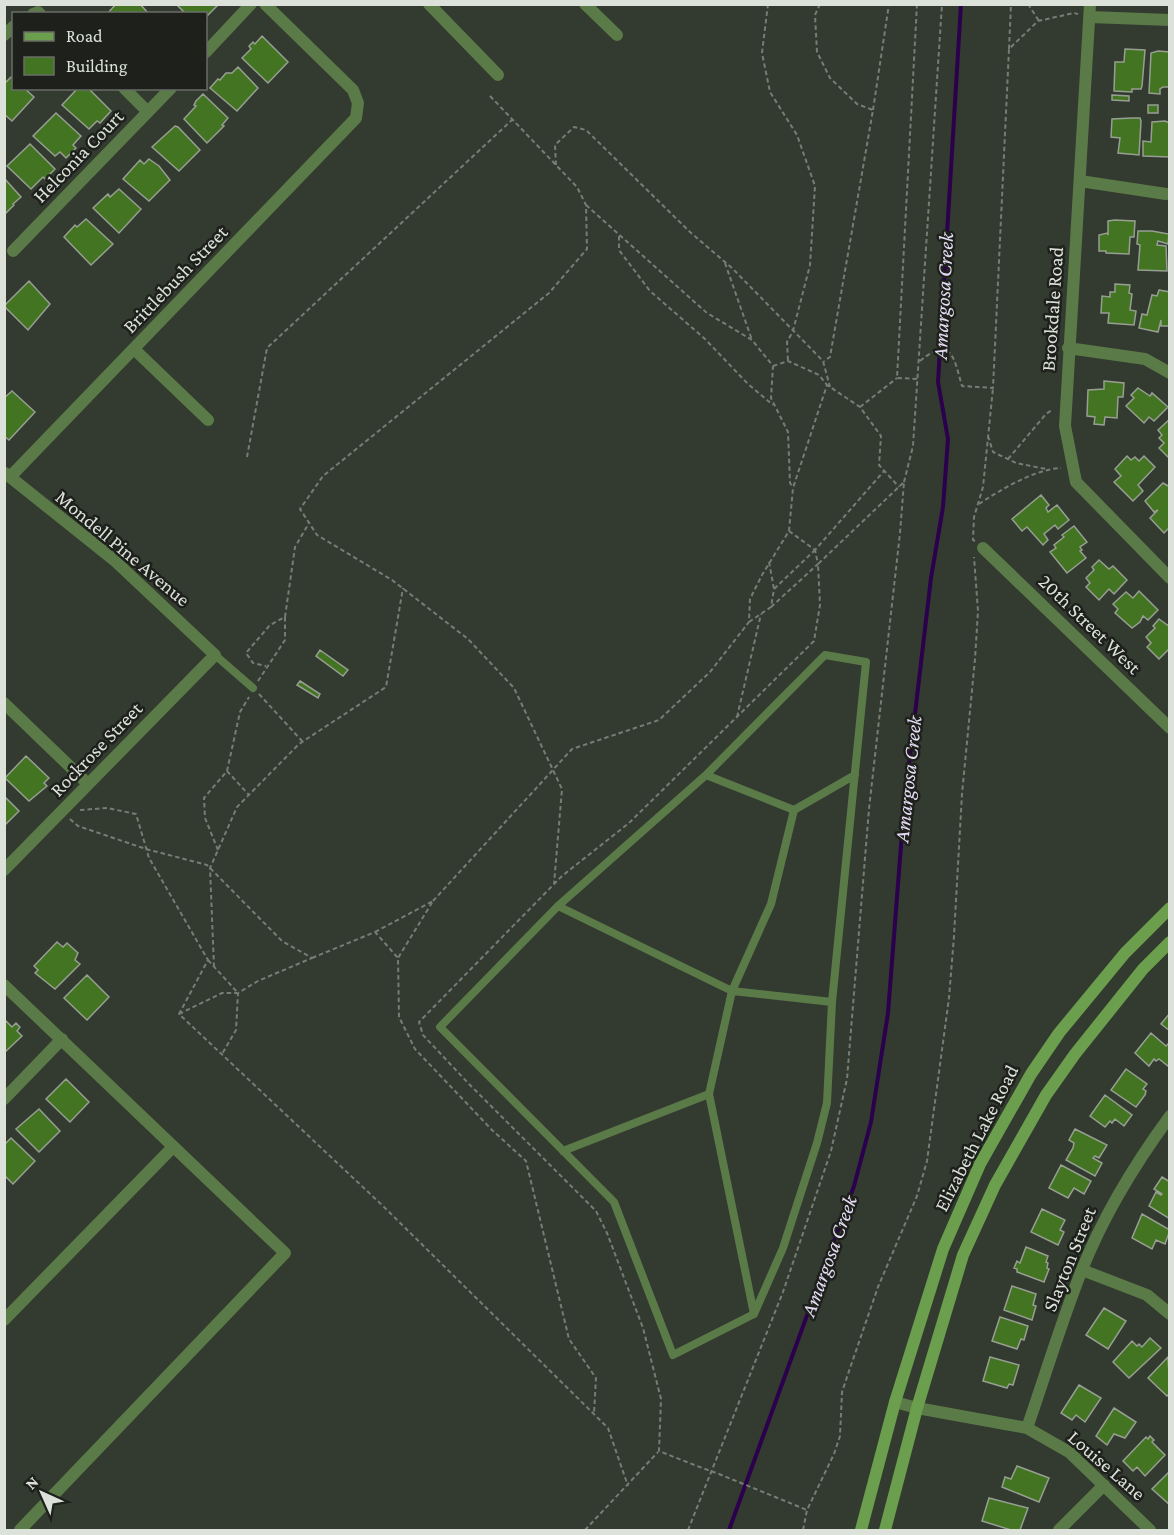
<svg xmlns="http://www.w3.org/2000/svg" width="1174" height="1535" font-family="'Crimson Pro',serif">
	<style>
		.lines { fill: none; stroke-linecap: round; stroke-linejoin: round }
		.stream { stroke: #2b004c; stroke-width: 4 }
		.building { fill: #437421; stroke: #979f93; stroke-width: 1.5 }
		.path { stroke: #777d75; stroke-width: 2; stroke-dasharray: 4.5 3; stroke-linecap: butt }
		.service { stroke: #5a7a48; stroke-width: 8 }
		.minor { stroke: #5a7a48; stroke-width: 12 }
		.tertiary { stroke: #5a7a48; stroke-width: 12 }
		.secondary { stroke: #6b9f4d; stroke-width: 12 }
		.labels { text-anchor: middle; dominant-baseline: central; stroke-width: 5; stroke-linejoin: round; paint-order: stroke }
		.street-label { font-size: 20px; fill: #dce1da; stroke: #1d201b }
		.water-label { font-size: 21px; font-style: italic; fill: #e6ddf4; stroke: #1d201b }
	</style>
	<rect width="100%" height="100%" fill="#333a30"/>
	<g class="lines">
		<path class="stream" d="M729,1530L854,1186L871,1122L888,1013L904,807L931,578L943,507L948,439L938,382L961,4"/>
	</g>
	<path class="building" d="M116,4H140L149,14H107Z
		M176,4H219L206,17V14H186Z
		M262,36L288,62L268,83L242,58L251,49L249,46L253,42L255,44Z
		M1125,49L1145,50L1142,86L1141,89H1132V92L1114,91L1115,62H1124Z
		M1158,51L1170,52V87H1163L1160,89V94L1149,93L1151,53Z
		M238,67L258,88L237,111L210,88L218,79L220,80L226,73H232Z
		M11,77L14,78V88H24L34,97L12,121L4,114V81L6,82Z
		M78,88H88L111,111L100,123L97,121L89,129L62,105Z
		M203,94L228,118L222,125L224,126L207,143L184,119L196,106L194,105L196,101Z
		M1112,95L1129,96V101L1112,100Z
		M1148,105H1158V113H1148Z
		M56,113L81,136L73,145L76,148L66,158L60,152L55,156L33,136Z
		M1132,118H1140L1141,121L1139,155L1118,153L1120,138L1111,137L1112,119Z
		M1165,121L1170,123V157L1143,156V141L1151,142L1152,122Z
		M175,126L178,127L200,150L179,171L152,147Z
		M30,144L55,169L45,179L43,177L31,189L7,166Z
		M149,159L159,166L170,180L149,201L123,179L140,160L144,164Z
		M4,178L21,197L13,204L14,205L4,215Z
		M119,189L141,209L119,233L93,208L108,194L110,197Z
		M86,219L113,244L91,265L64,237L75,225L77,227Z
		M1115,220L1135,221L1134,237H1130L1129,254L1106,253V251H1099V235L1107,233L1108,235V221Z
		M1138,231H1152L1169,234L1168,244L1158,241L1157,245L1166,246L1167,271L1138,270L1140,245L1137,244Z
		M29,281L50,304L28,330L4,306Z
		M1115,284L1130,285L1129,293L1132,294L1130,310L1136,311L1134,325L1108,323L1109,313H1101L1102,296L1110,297V292H1115Z
		M1159,290L1170,292V326H1161V320L1158,332L1139,328L1142,314L1147,315L1152,295L1157,296Z
		M1104,381L1124,383L1123,397H1118L1117,418L1105,417L1104,425L1094,424L1095,417L1087,416L1088,390L1104,389Z
		M1138,388L1150,396L1152,393L1168,407L1154,421L1149,417L1144,423L1126,406L1134,398L1131,395Z
		M12,391L35,412L9,440L4,436V398Z
		M1170,419V455L1168,457L1159,448L1164,443L1159,438L1162,435L1158,430Z
		M1127,456L1131,460L1135,457L1139,461L1144,456L1155,467L1138,485L1143,491L1133,501L1114,482L1121,476L1115,469Z
		M1163,483L1170,487V527L1164,533L1150,518L1158,510L1154,512L1145,501Z
		M1041,495L1049,505L1046,508L1048,512L1057,505L1069,520L1058,529L1055,525L1044,534L1048,540L1043,545L1027,527L1022,531L1012,519Z
		M1074,526L1087,542L1080,547L1082,550L1080,551L1086,558L1067,573L1050,552L1056,548L1054,545L1064,537L1062,535Z
		M1099,560L1109,569L1113,566L1127,580L1114,594L1109,589L1099,600L1086,587L1090,583L1086,578L1094,570L1092,567Z
		M1139,591L1158,610L1148,620L1143,616L1140,622L1132,628L1115,613L1118,609L1113,604L1126,592L1133,598Z
		M1159,619L1170,627V648L1159,659L1147,647L1151,643L1146,637L1155,628L1153,626Z
		M320,650L348,670L343,676L316,656Z
		M300,681L320,694L318,698L297,685Z
		M26,756L49,778L44,783L47,786L29,801L5,778Z
		M4,796L19,811L5,825L4,824Z
		M57,942L63,947L67,943L78,953L75,960L80,964L55,989L35,973L38,970L34,966Z
		M87,975L109,997L87,1020L64,998Z
		M1170,1013V1031L1161,1024Z
		M4,1019L12,1027L16,1023L20,1027L17,1031L22,1036L4,1053Z
		M1151,1033L1166,1046L1170,1042V1064L1168,1066L1159,1059L1156,1061L1154,1059L1149,1066L1135,1053Z
		M1126,1069L1147,1084L1143,1089L1146,1091L1145,1095L1136,1107L1111,1090Z
		M66,1079L89,1102L70,1122L46,1099Z
		M1105,1095L1132,1115L1124,1126L1115,1119L1112,1123L1110,1121L1105,1127L1090,1116Z
		M39,1109L60,1131L39,1152L16,1129Z
		M1075,1129L1107,1145L1099,1158L1095,1156L1093,1158L1102,1163L1095,1176L1066,1160L1073,1148L1074,1143L1069,1140Z
		M11,1138L35,1161L13,1184L4,1175V1141L6,1143Z
		M1061,1165L1091,1181L1084,1194L1074,1188L1068,1198L1049,1188Z
		M1162,1177L1170,1182V1219L1149,1206L1156,1192L1161,1195L1162,1194L1154,1189Z
		M1042,1209L1065,1220L1060,1230L1064,1232L1058,1245L1031,1232Z
		M1142,1214L1170,1230L1165,1244L1156,1240L1152,1249L1132,1238Z
		M1026,1247L1048,1256L1046,1262L1048,1263L1047,1268L1049,1269L1044,1282L1017,1272V1269L1014,1268L1017,1261L1020,1263Z
		M1012,1286L1036,1294L1033,1305L1036,1306L1032,1320L1004,1310Z
		M1104,1308L1126,1321L1108,1349L1086,1335Z
		M1000,1317L1028,1326L1024,1340L1021,1339L1017,1349L992,1341Z
		M1150,1338L1161,1348L1129,1378L1113,1362L1132,1341L1137,1346L1139,1344L1142,1347Z
		M990,1357L1019,1365L1013,1385L1009,1384L1007,1388L983,1381Z
		M1168,1357L1170,1393L1167,1396L1148,1378Z
		M1079,1385L1101,1398L1085,1422L1076,1415L1072,1420L1061,1413Z
		M1114,1408L1136,1422L1125,1438L1114,1434L1107,1445L1096,1436Z
		M1150,1436L1154,1440L1152,1442L1165,1455L1145,1476L1137,1467L1133,1471L1123,1461L1146,1437L1148,1439Z
		M1017,1466L1049,1478L1039,1502L1002,1487L1005,1477L1011,1479Z
		M1170,1471V1505L1152,1489Z
		M989,1498L1028,1508L1020,1530H1011L982,1521Z"/>
	<g class="lines">
		<path class="path" d="M768,4L762,53L770,92L797,135L815,186L810,265L793,331L787,342L788,361
			M820,4L815,15L817,52L830,78L857,104L873,110L830,357L824,361
			M917,4L897,378L919,379
			M1028,4L1039,21
			M1009,49L1011,4
			M490,96L577,187L586,205L587,249L549,293L323,476L300,509L317,535L392,580L468,639L514,688L562,789L554,884
			M873,110L889,4
			M556,165L555,145L574,127L586,130L690,232L732,268L823,361L830,387
			M586,205L707,313L752,340L773,366L771,398L788,432L790,483L793,487
			M619,236V250L650,291L705,339L748,384L773,405
			M725,263L752,340
			M920,361C952,334 954,359 962,386L993,388L1009,49L1038,21L1074,13L1078,14
			M773,366L788,361L819,375L827,385
			M860,407L897,378
			M988,436L993,452L1016,463L1046,469
			M247,457L267,348L513,119
			M1008,459L1046,414L1052,410
			M904,482L913,446L942,4
			M979,504C1000,490 1035,469 1061,468
			M789,531L815,550L884,471
			M975,541L973,540L974,517L983,487L993,388
			M769,562L774,589
			M771,607L818,564L815,550
			M285,617L295,547L309,523
			M749,622L771,607L774,589L815,550
			M258,681L285,640V617L270,625L246,653L253,663L266,666
			M259,694L302,741
			M737,717L761,614
			M227,771L249,795
			M80,810L107,808L136,814L149,858L208,960L179,1014L383,1206L608,1428L628,1486
			M70,819L78,826L146,849L207,865L282,941L312,958L258,981L238,993L236,1030L222,1054
			M218,850L205,818L204,798L227,771L240,712L249,697
			M433,901L572,749L659,720L710,672L749,622L750,599L762,575L789,531L793,488L827,385L860,407L881,436L879,465L899,487
			M375,932L433,901L398,958
			M312,958L375,932L398,958L399,1017L415,1049L492,1130L526,1161L569,1339L596,1378L594,1413
			M208,960L238,993
			M214,967L210,868L237,807L299,744L386,687L403,588
			M179,1014L222,993H237
			M585,1530L658,1452
			M688,1530L783,1292L831,1151L847,1079L869,809L900,533L904,482L818,564L820,605L814,641L629,823L562,876L419,1022L423,1035L469,1084L596,1211L607,1233L643,1328L661,1399L659,1451C679,1459 699,1467 719,1474L807,1510
			M803,1530L807,1510L834,1454L840,1436L842,1392L848,1374L878,1287L917,1196L927,1161L949,998L954,936L962,794L975,659L978,611L974,557"/>
		<path class="service" d="M215,655L253,688
			M706,775L558,906L440,1027L614,1202L673,1355L754,1314L709,1094L732,991L771,904L794,810
			M558,906L732,991L832,1002L866,662L825,655L706,775L794,810L855,775
			M563,1151L709,1094
			M754,1314L783,1248L817,1143L827,1103L832,1002"/>
		<path class="minor" d="M585,4L617,35
			M1090,4L1065,426L1076,482L1170,578
			M33,14L38,12L40,14
			M1090,17L1170,20
			M4,35L14,26
			M206,52L251,4
			M124,88L148,112
			M1080,181L1166,194
			M13,251L171,88
			M1068,348L1145,359L1170,373
			M135,350L208,420
			M10,477L356,118L358,103L353,90L265,4
			M983,548L1170,728
			M4,703L88,784
			M4,870L215,655L114,560L5,473
			M4,985L285,1253L20,1530
			M4,1099L62,1039
			M1082,1270L1147,1295L1170,1314
			M4,1320L173,1147
			M895,1402L917,1408L1027,1428L1069,1452L1150,1530
			M1027,1428C1045,1376 1061,1323 1081,1272C1103,1216 1134,1165 1170,1116
			M1059,1530L1104,1485"/>
		<path class="tertiary" d="M429,4L498,75"/>
		<path class="secondary" d="M861,1530L895,1402L943,1249L980,1164L1031,1074L1059,1033L1125,953L1170,908
			M885,1530L917,1408L963,1255L995,1185L1046,1095L1075,1054L1143,969L1170,942"/>
	</g>
	<g class="labels">
		<g class="street-label">
			<text transform="translate(78 156) rotate(-46)">Helconia Court</text>
			<text transform="translate(175 279) rotate(-46)">Brittlebush Street</text>
			<text transform="translate(1052 309) rotate(-86)">Brookdale Road</text>
			<text transform="translate(123 548) rotate(40)">Mondell Pine Avenue</text>
			<text transform="translate(1090 624) rotate(44)">20th Street West</text>
			<text transform="translate(96 749) rotate(-46)">Rockrose Street</text>
			<text transform="translate(976 1138) rotate(-63)">Elizabeth Lake Road</text>
			<text transform="translate(1069 1259) rotate(-68)">Slayton Street</text>
			<text transform="translate(1107 1465) rotate(41)">Louise Lane</text>
		</g>
		<g class="water-label">
			<text transform="translate(943 296) rotate(-87)">Amargosa Creek</text>
			<text transform="translate(908 779) rotate(-84)">Amargosa Creek</text>
			<text transform="translate(829 1256) rotate(-70)">Amargosa Creek</text>
		</g>
	</g>
	<rect width="1174" height="1535" fill="none" stroke="#dce1da" stroke-width="12"/>
	<rect x="12" y="12" width="195" height="78" fill="#1d201b" stroke="#696d67" stroke-width="1.5"/>
	<rect x="24" y="32" width="30" height="9" fill="#6b9f4d" stroke="#696d67" stroke-width="1.5"/>
	<text x="66" y="42" font-size="18" fill="#dce1da">Road</text>
	<rect x="24" y="57" width="30" height="18" fill="#437421" stroke="#696d67" stroke-width="1.5"/>
	<text x="66" y="72" font-size="18" fill="#dce1da">Building</text>
	<g transform="translate(42 1493) rotate(315)" stroke="#1d201b" stroke-width="4.5" paint-order="stroke">
	<path d="M0-4.5L10 22L0 15L-10 22Z" fill="#dce1da"/>
	<text y="-9" font-size="16" font-weight="bold" text-anchor="middle" fill="#dce1da">N</text>
	</g>
</svg>
